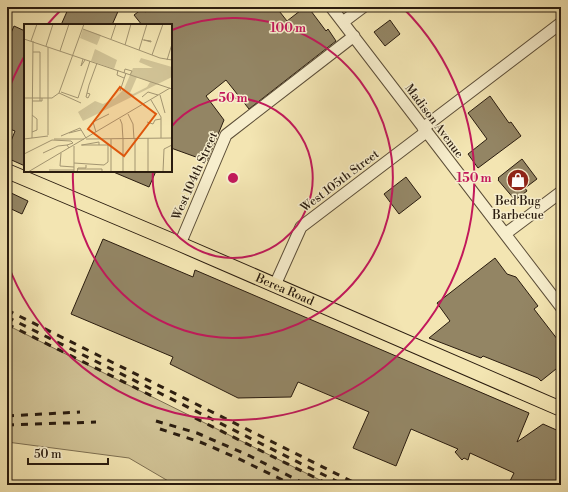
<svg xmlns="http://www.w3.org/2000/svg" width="568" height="492" font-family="'Libre Bodoni',serif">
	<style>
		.green { fill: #d1c396; stroke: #7e7052 }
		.building { fill: #938564; stroke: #2a1c0f }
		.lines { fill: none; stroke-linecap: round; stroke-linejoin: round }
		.minor-casing { stroke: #5c4e38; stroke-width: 13 }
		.major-casing { stroke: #2a1c0f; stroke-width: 16 }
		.minor { stroke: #f7eecd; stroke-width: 11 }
		.major { stroke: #f3e5b2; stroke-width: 14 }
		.rail { stroke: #2a1c0f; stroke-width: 3; stroke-dasharray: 7 7; stroke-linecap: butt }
		.ring { fill: none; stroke: #c2185b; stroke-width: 2 }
		.labels { text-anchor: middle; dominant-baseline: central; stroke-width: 3; stroke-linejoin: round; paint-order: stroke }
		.street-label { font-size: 12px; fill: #2a1c0f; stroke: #f7eecd }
		.poi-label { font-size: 12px; fill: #2a1c0f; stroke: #f7eecd }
		.inset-road { fill: none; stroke: #a39571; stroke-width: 1 }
		.view { fill: #de560c; fill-opacity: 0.15; stroke: #de560c; stroke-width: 2 }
		.inset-edge { fill: none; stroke: #2a1c0f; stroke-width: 2 }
		.centre { fill: #c2185b; stroke: #f7eecd; stroke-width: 2 }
		.ring-label { font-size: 12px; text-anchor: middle; font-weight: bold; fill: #c2185b; stroke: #f7eecd; stroke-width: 3; stroke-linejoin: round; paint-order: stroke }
	</style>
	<rect width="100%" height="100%" fill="#f3e5b2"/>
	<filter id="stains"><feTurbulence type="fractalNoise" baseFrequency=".005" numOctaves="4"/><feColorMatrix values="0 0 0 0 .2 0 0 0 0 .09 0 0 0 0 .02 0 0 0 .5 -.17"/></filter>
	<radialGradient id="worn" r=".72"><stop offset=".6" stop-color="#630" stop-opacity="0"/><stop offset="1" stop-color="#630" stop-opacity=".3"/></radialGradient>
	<path class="green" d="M7,325L330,485H175L129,458L7,442Z"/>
	<path class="building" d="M69,7H120L112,25H61Z
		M152,7H276L287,21L305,7H308L326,31L328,29L336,41L249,109L226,80L206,96L224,120L207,161L171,148V25H142L134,15L142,9L145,12Z
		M390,20L400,34L385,46L374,32Z
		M14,26L25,31V166L7,158V151L15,131L7,128V42Z
		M490,96L509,123L511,122L521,136L478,168L468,154L487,139L468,113Z
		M522,159L537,179L525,188L527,191L515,200L498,180L499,179L498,178Z
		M111,171H156L149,187Z
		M406,177L421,197L399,214L384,194Z
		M7,191L28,201L22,214L7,207Z
		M103,239L193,277L195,270L529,413L517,442L543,424L561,432V485H508L514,473L470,453L468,460L464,458L462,460L455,452L458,449L411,429L396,466L353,448L369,412L298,382L291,397L238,398L170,364L173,357L71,314Z
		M495,258L507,274L516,277L538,306L534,309L561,344V365L541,381L538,378L483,356L481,358L429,338L450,321L437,303Z"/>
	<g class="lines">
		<g class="minor-casing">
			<path id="minor" d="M331,7L561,307
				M343,22L363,7
				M423,128L561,23
				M505,234L561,192
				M180,244L226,135L354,36
				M275,285L301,227L426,132"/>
		</g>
		<g class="major-casing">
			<g id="major">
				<path id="s1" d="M7,171L180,244L561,409"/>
			</g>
		</g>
		<use href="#minor" class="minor"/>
		<use href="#major" class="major"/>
		<path class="rail" d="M7,310L359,485
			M7,317L344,485
			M7,324L152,396
			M7,416L80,412
			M195,418L330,485
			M156,421L197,433L250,456L307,485
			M7,425L96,422
			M160,429L200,442L235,457L293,485"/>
	</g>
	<g class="ring">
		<path d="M171 127A80 80 0 1 1 153 171"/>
		<path d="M172 30A160 160 0 1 1 73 171"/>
		<path d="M7 94A241 241 0 0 1 24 57M47 25A241 241 0 0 1 63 8M403 8A241 241 0 1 1 7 262"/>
	</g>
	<defs>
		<g id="shop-disc" transform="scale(1.15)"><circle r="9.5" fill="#8f2418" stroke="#f7eecd"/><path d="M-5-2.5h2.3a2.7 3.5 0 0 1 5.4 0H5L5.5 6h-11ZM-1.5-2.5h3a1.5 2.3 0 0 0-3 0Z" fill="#fff"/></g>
	</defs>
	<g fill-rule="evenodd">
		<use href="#shop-disc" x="518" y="180"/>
	</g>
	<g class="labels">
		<g class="street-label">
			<text transform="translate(434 121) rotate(53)">Madison Avenue</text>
			<text transform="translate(195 176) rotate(-66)">West 104th Street</text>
			<text transform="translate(340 181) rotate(-37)">West 105th Street</text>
			<text stroke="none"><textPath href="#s1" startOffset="302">Berea Road</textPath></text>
		</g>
		<g class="poi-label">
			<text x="518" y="201">Bed Bug<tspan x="518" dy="14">Barbecue</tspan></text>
		</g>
	</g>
	<g transform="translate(24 24)">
		<rect width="148" height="148" fill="#f3e5b2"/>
		<path d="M59,5L77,11L73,21L56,14ZM71,25L93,36L90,45L67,37ZM117,34L148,43V53L59,97L54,88L71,77L79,80L91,74L100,65L109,44H129L115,38ZM113,53L126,58L123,63L109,70L106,69Z" fill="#d1c396" fill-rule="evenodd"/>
		<path class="inset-road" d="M59,5L136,34L148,36M0,15L148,65M87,15L92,0M118,15L119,16H120L127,18V17L120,16M7,17L13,0M101,21L107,0M22,22L29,0M24,23V111M115,26L123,0M36,27L45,0M9,28H16V77M128,31L139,0M59,35L57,42L61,36M143,36L148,20M94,46L93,51L100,54M100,49L101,45L108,47L106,51M96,67L102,49M37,68L54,74L66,37M35,69L57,79M63,69L66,70L64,74L62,73L65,61L73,39M136,71L141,89M118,73L124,68L134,71M0,74H28L35,69L60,0M127,76L137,93V114M8,77H18V74M104,90L109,100L110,115M96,95L98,100L99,115M123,98L129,100L131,96L137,95M8,108L13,106V95L8,91M72,108L69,98L85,90M45,109L57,106M37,112L56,104L62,114M8,114L9,17M99,114V148M111,114V148M124,114V148M0,115V95M0,115L24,112M30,115H60M62,115L148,114M87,115V148M57,121H84M58,121L75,118V121M50,122V148M19,129L34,122L43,121M37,129L36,142L50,143M0,130L28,116L47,117L49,119L43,121L45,124M50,139L80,141L84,138V121M53,145H78V148M25,146H50M4,148L146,64M53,148L54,144H62V141M139,148L140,125L148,121"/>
		<path class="view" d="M96,63L132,90L100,132L64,105Z"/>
		<rect width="148" height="148" class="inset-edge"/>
	</g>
	<circle cx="233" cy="178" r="6" class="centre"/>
	<g class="ring-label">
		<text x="288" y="32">100 m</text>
		<text x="233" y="102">50 m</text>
		<text x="474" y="182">150 m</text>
	</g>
	<rect width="568" height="492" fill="none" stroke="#f3e5b2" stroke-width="24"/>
	<rect x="8" y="8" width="552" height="476" fill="none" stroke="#2a1c0f" stroke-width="2"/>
	<rect x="12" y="12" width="544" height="468" fill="none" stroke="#2a1c0f"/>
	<path d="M28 458v6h80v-6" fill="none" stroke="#2a1c0f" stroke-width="2"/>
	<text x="34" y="458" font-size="12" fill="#2a1c0f" stroke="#f7eecd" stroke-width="3" paint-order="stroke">50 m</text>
	<rect width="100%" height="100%" filter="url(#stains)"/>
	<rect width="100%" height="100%" fill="url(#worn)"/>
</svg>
